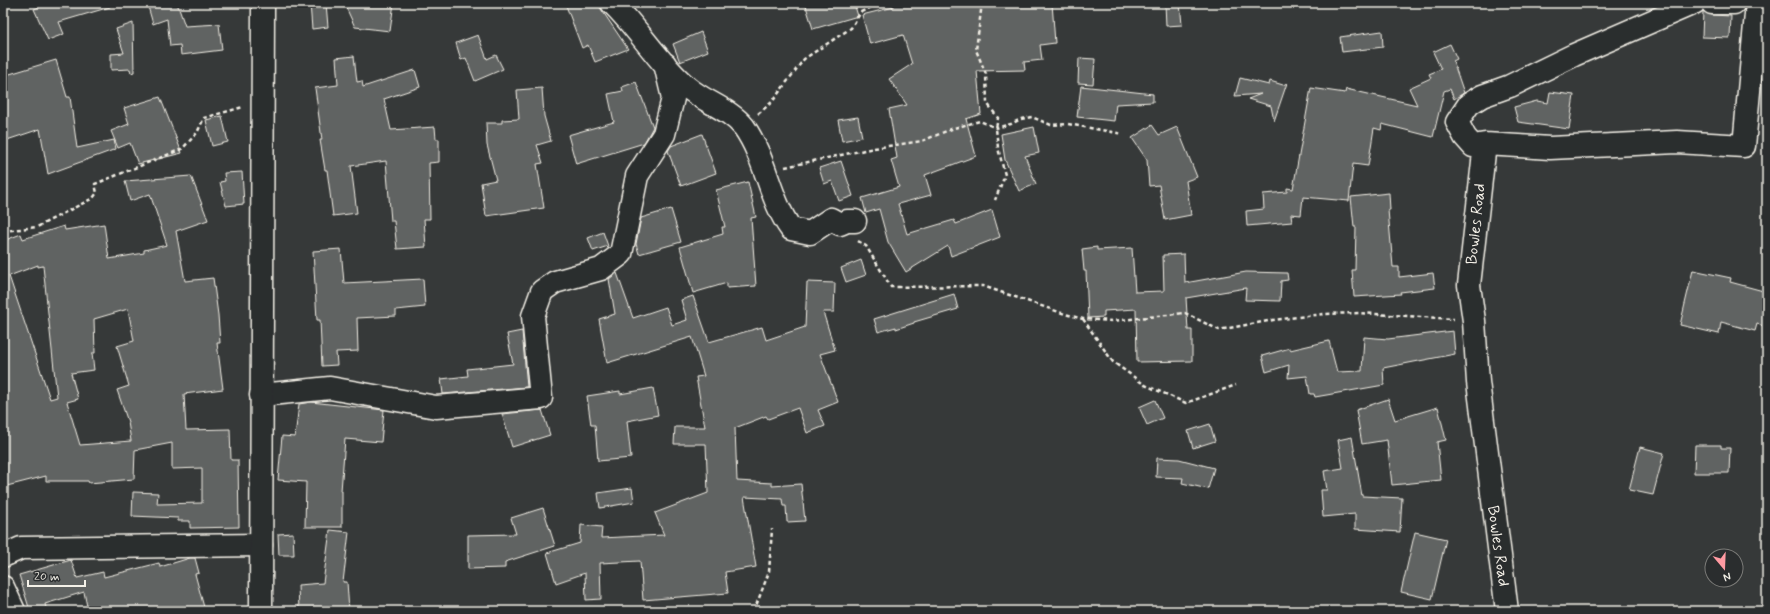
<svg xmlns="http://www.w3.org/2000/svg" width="1770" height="614" font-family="Mynerve,sans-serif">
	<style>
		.building { fill: #616362; stroke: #f4f1e8; fill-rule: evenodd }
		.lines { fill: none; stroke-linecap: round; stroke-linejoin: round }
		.street-casing { stroke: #f4f1e8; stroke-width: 25 }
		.secondary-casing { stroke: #f4f1e8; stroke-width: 25 }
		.path { stroke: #f4f1e8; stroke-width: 2.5; stroke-dasharray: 4 3; stroke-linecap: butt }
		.street { stroke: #2a2d2e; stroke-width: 22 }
		.secondary { stroke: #2a2d2e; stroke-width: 22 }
		.labels { text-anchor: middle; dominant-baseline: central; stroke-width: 4; stroke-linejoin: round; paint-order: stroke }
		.street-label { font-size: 16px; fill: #f4f1e8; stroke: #2a2d2e }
	</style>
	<rect width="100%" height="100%" fill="#363939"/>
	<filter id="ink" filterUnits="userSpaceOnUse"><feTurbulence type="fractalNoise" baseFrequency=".025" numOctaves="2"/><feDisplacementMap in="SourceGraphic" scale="8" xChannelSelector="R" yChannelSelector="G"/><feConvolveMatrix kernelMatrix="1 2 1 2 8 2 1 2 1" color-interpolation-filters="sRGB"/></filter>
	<g filter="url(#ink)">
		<path class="building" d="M49,3H109L110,7L59,22L64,34L48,40L34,9Z
			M147,3H177L185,26L219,24L222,50L181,55L180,45L170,46L167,19L153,24Z
			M310,3H326L328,27L312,29Z
			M344,3H394L390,31L355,27Z
			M565,3H597L628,49L595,62L588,45L582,48Z
			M805,3H854L858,16L813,29Z
			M893,3H1052L1055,43L1040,45L1042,60L1024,62L1025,70L977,71L981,114L966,119L976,156L925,175L931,195L898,204L907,234L954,220L956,224L992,210L1000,237L951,256L948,246L906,272L888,242L879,209L866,213L862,198L899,187L891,160L897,158L889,109L907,105L889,79L912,64L903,35L870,44L862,15L894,7Z
			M1165,3H1180L1182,25L1166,26Z
			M1703,11L1712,15L1731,16L1730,38L1702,37Z
			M133,23L134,72L131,73L130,69L111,70V54L124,53L116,29Z
			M1382,31L1383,47L1342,52L1340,37Z
			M701,32L708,51L680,62L673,44Z
			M478,35L487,59L496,55L503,69L475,81L466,58L461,60L456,43Z
			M1450,44L1457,59L1453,61L1464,93L1454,99L1450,89L1444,91L1433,137L1382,124L1381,130L1374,128L1368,166L1353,164L1349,201L1303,197L1301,215L1291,214L1292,222L1247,226L1246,211L1264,209L1263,194L1287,192V188L1293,189L1311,88L1345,93L1346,89L1417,105L1409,88L1431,78L1429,74L1441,69L1433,52Z
			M354,56L357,82L362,81L363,87L415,70L420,87L384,99L391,130L435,127L436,139H439V162L429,163L430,219H424L426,247L397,249L394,221H391L386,161L351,166L357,213L333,216L327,170H325L320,140H322L315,88L338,85L336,58Z
			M1079,58L1095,59L1093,84L1078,83Z
			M56,60L67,97H70L77,148L114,140L116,149L48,174L40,129L7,140L3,128V76Z
			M1240,78L1269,85L1270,81L1283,85L1287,83L1274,121L1271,106L1248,99L1261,94L1235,96Z
			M636,82L653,127L644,143L576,164L568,135L614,122L608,94L623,91L622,87Z
			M1081,86L1153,94V102L1116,104L1114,121L1077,117Z
			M542,88L544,116L551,141L537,145L543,163L537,164L544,208L486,216L481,183L496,180L487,145L486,123H502V120L519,119L517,90Z
			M1550,92L1574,95L1569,129L1518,122L1514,107L1537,101L1548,103Z
			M160,97L182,153L138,164L130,143L118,148L111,131L129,124L124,108Z
			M222,116L228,142L212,146L206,120Z
			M858,117L862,137L842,141L838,120Z
			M1152,125L1159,135L1177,127L1197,177L1186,181L1191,215L1165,220L1159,185L1149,186L1147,160L1132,138Z
			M1034,127L1039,153L1025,156L1036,184L1019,191L1005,160L1001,134Z
			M702,134L716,173L681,186L668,151L671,146Z
			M841,161L853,196L839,201L832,181L824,184L819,168Z
			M242,172L244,204L226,206L220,182L225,181L224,173Z
			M191,176L208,220L176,231L185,281L213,278L218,315L220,343H217L223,389L184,394L186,430L230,429L231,460H238L239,527L190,528V521H178V518L132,516L133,492L158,493L157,504L202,503V468L172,469V443L135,450L134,479L89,483L88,481H46V476L3,487V241L21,234L23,239L64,226L65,230L104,224L109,259L144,253V250L167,245L150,194L130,201L125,181ZM38,265V267L43,266L57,397L50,399L9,276ZM128,309L134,341L117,346L129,386L117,390L128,422L131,441L80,445L67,402L78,399L71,373L94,370L92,353H95L94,319Z
			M748,182L756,217L751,218L756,286L727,288V283L693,293L680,247L723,234L722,227H725L716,190Z
			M1389,193L1390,210H1388L1393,267H1399V277L1433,273L1435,288L1400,292L1401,294L1354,297L1352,270H1355L1356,227H1354L1351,197Z
			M671,209L681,242L639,254L636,244L641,218Z
			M603,232L608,246L593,251L588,238Z
			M1097,247V250L1132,248L1135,292L1164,291L1163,255L1184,254L1185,283L1246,272L1287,273L1288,280L1281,281L1280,301L1245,300L1246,288L1186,298L1188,330H1192V361L1137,362L1136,309L1104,311V317L1088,318L1086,271H1084L1082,249Z
			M341,249L344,283L423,279L425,307L396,310V316L357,318L358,351L336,352L337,365L322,366L320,320H317L313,251Z
			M861,260L866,275L846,282L841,268Z
			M1693,270L1731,278L1730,282L1767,292V317L1764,326L1757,324L1755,331L1721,322L1719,334L1680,325Z
			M617,273L633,318L666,307L672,325L687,320L681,300L693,296L709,342L762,327L766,340L805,327L807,282L835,283L834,312H823L835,350L820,354L838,402L818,410L825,426L807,433L798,408L768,419L766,416L735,428L737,481L772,483V486L801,484L805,521L787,522L786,506H783L782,499L744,497L756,567L725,572L728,593L643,600L640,561L600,563L601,599L586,600L585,573L556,583L547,553L580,543L581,525L602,527L601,538L664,535L655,513L708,493L706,444H674L675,427H705L696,377L704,376L692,337L607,363L599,319L615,314L609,279Z
			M954,294L958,309L914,322V323L896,329V327L878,332L874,319Z
			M522,331L527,387L443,394L441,379L468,376L467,369L513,364L507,334Z
			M1453,331L1455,354L1383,368L1384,385L1315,397L1314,394H1310L1307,376L1288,378L1289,365L1266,372L1262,356L1290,348V350L1329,341L1337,372L1362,371L1364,337L1388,339Z
			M653,388L658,415L627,421L631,458L598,461L595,425H591L587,396L620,391V394Z
			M1388,399L1395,420L1438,407L1446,440L1437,442L1441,480L1392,485L1387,440L1362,444L1356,410Z
			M1155,400L1163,418L1147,425L1139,407Z
			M311,402L384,410L381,442L345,439L341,491H342V527H305L306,482L278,480L282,436L295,437L299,404Z
			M542,410L550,435L512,447L502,414Z
			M1210,424L1215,441L1193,448L1188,431Z
			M1352,437L1362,496L1402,498L1400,532L1355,529V514L1323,517L1321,490H1327L1324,471L1343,468L1338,440Z
			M1695,445H1721V448H1730L1729,473H1694Z
			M1640,447L1664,453L1653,495L1629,490Z
			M1157,458L1179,459L1214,468L1208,489L1182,483L1183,478L1156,477Z
			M632,488L634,502L600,508L598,493Z
			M543,508L555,546L505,562V568L468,569V535L516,534L511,518Z
			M330,530L349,532L343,582H347L349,611H299L298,585L323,583Z
			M1415,532L1446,539L1432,599L1401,592Z
			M293,533L294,555H279L278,534Z
			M190,558H195L199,573L195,574L205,611H176L175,607L161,611H88L84,592L45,604L47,611H30L19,575L71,560L77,578L103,572L104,577L159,563L160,567Z"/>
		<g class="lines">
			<g class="street-casing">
				<path id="street" d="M612,3C638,28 660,65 687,87C704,102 730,109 744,127C766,158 770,201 791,229L810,233L831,219L840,224L847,221H855
					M1712,3H1734
					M1485,144L1550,148L1677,142L1744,146L1757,3
					M261,395L330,388L436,407L541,398L533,316L542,291L555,282L601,269L621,254L637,176L664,134L673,98L665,64
					M3,556L21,548L261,545
					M3,587L14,611
					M1507,611L1478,382L1474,321L1469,285L1485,144L1473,146L1465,137L1457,122L1469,104L1482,96L1510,86L1574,55L1694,3"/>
			</g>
			<g class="secondary-casing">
				<path id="secondary" d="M261,611L263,3"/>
			</g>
			<path class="path" d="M982,3L976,50L986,74L987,103L998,118L996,128L998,148L1005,175L995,200
				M758,114L772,102L804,59L851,28L861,12L880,3
				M785,167L874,148L922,141L954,128L980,121L996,128L1011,124L1021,119L1032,117L1051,125L1068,124L1123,134
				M3,231L37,227L93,198L97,193L95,184L182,149L197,133L204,118L243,107
				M858,241L866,246L891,287L983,286L1065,314L1083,319L1112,321L1185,313L1219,330L1273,320L1324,314L1359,313L1454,319
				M1083,319L1113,362L1145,385L1186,403L1236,385
				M754,611L769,572L772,529"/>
			<use href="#street" class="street"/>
			<use href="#secondary" class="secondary"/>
		</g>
	</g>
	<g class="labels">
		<g class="street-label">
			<text transform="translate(1476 224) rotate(-84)">Bowles Road</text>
			<text transform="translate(1498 546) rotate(82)">Bowles Road</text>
		</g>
	</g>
	<rect width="1770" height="614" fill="none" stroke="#2a2d2e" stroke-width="16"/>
	<rect x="8" y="8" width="1754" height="598" fill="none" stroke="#f4f1e8" stroke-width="1.5" filter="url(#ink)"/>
	<g transform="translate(1724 568) rotate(161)"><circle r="19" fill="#2a2d2e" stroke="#7b7b78"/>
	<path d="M0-3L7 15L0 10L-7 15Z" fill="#ff9aa2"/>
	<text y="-6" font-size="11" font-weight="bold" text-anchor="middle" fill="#f4f1e8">N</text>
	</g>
	<path d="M28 580v6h57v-6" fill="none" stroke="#f4f1e8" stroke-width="2"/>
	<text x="34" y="580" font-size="12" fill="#f4f1e8" stroke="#2a2d2e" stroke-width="3" paint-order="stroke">20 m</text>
</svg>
